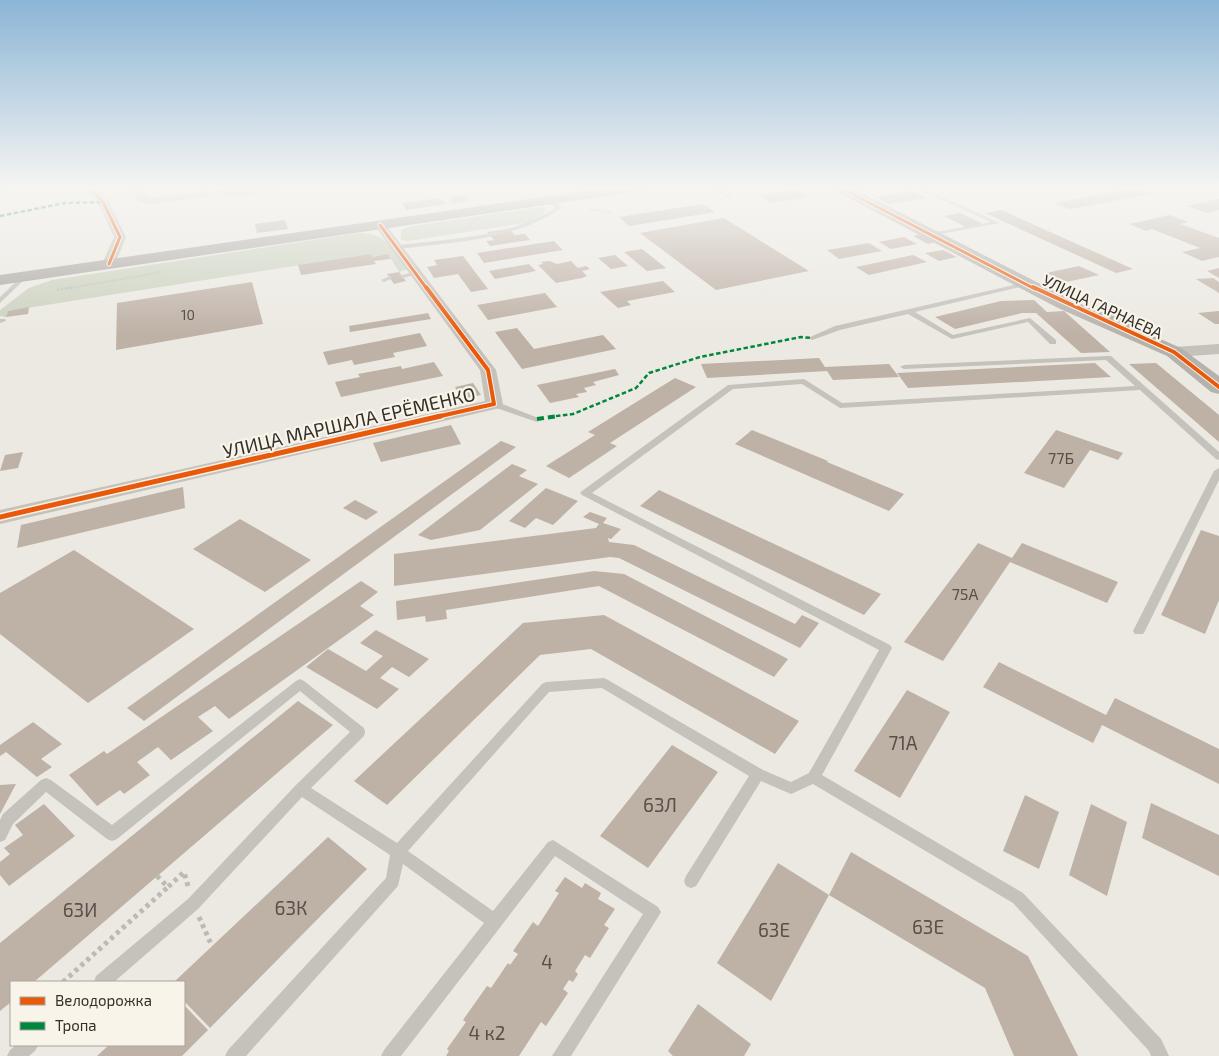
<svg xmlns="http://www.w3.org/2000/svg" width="1219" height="1056" font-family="'Exo 2',sans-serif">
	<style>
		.green { fill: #cad1be }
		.building { fill: #beb1a6 }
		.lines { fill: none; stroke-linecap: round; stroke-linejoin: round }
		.path-far2 { stroke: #bdbab4; stroke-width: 2; stroke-dasharray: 1 1; stroke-linecap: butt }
		.path-far1 { stroke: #bdbab4; stroke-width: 2.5; stroke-dasharray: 2 2; stroke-linecap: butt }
		.path { stroke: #bdbab4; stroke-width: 5; stroke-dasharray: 4 4; stroke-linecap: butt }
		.lane { fill: #c5c1bb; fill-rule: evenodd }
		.street { fill: #c5c1bb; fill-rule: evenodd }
		.secondary { fill: #b5b1ac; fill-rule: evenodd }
		.primary { fill: #aaa6a0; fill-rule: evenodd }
		.quiet-far1 { stroke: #00873e; stroke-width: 2.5; stroke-dasharray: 4.5 2.5; stroke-linecap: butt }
		.quiet { stroke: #00873e; stroke-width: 4; stroke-dasharray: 7 4; stroke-linecap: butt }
		.cycleway-far2-casing { stroke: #f8f4ea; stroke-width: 5 }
		.cycleway-far1-casing { stroke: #f8f4ea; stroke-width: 6 }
		.cycleway-casing { stroke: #f8f4ea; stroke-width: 8 }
		.cycleway-far2 { stroke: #e8590c; stroke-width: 3 }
		.cycleway-far1 { stroke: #e8590c; stroke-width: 4 }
		.cycleway { stroke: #e8590c; stroke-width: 5 }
		.labels { text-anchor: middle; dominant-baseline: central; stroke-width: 4.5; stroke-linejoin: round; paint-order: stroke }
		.far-number-label { font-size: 14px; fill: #575049 }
		.far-street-label { font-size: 16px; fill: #352f2a; stroke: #f8f4ea }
		.number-label { font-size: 16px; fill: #575049 }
		.street-label { font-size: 19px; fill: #352f2a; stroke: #f8f4ea }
		.near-number-label { font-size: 19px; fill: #575049 }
	</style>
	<rect width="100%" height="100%" fill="#ece9e2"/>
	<path class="green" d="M541,207L545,208L546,211L539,217L531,222L408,241L401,240V230L413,226Z
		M359,233C386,233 394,249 408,269L399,272L388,254L372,257L371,254L8,311L6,317L0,316V310L29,288L52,280Z"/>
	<path class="building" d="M1136,188L1152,194L1069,209L1054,203Z
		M796,190L809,197L771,203L759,195Z
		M913,191L927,198L889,204L875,197Z
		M465,195L470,201L453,204L448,197Z
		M440,198L446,204L406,210L402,203Z
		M1219,199V210L1207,213L1187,206Z
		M703,204L715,212L629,226L619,217Z
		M1001,210L1133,269L1116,273L985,213Z
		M960,213L983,224L966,227L944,216Z
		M1170,215L1188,222L1180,224L1219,238V257L1202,261L1182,252L1200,248L1152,229L1146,231L1129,224Z
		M724,218L809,271L716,290L640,233Z
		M285,220L288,229L257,233L255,224Z
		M509,229L515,235L525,234L530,240L490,246L486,241L494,240L487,232Z
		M921,234L936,242L928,244L913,236Z
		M904,237L917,244L891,249L879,242Z
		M554,241L563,250L484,263L477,253Z
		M869,243L882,251L839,259L827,250Z
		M642,249L666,268L647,271L624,252Z
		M943,250L957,257L939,261L925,253Z
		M371,254L372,257L388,254L391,259L374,261L376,264L301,275L298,265Z
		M615,255L628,266L611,269L598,258Z
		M913,255L927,262L869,275L856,267Z
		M463,256L488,289L471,292L458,274L434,278L427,267L437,265L434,260Z
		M549,261L557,264L571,261L578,268L586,266L590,269L582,271L587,276L582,278L556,283L538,265L543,264L541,262Z
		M529,264L536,271L495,279L489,271Z
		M1079,266L1099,275L1066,282L1046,273Z
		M1219,268V278L1207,271Z
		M399,272L406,281L394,284L387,274Z
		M1213,278L1219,282V293L1196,279Z
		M663,281L675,292L627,301L631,305L618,308L600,292Z
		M252,282L263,324L116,350L117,303Z
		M545,293L557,307L488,320L477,305Z
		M1034,300L1047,312L1064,311L1110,352L1081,353L1036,313H1022L955,329L935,317L1001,301Z
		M29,307L28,314L6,317L8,311Z
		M1109,310L1125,317L1123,318L1135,323L1127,326L1099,313Z
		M1219,311V324H1215L1198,313Z
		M428,313L431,319L350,332L349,326Z
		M517,328L534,349L603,335L616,349L522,369L495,332Z
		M420,333L427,346L393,353L395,357L354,365L352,360L328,365L323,352Z
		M819,358L825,367L889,364L899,377L833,380L827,371L707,378L701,364Z
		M434,362L443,376L341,397L335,382L360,377L358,374L401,366L402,369Z
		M1095,363L1111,377L908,388L897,373Z
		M1156,363L1219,415V442L1129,364Z
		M615,369L619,375L593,382L596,385L584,388L587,392L576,394L579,397L550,403L537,385Z
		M675,378L696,387L610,443L617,446L569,478L546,466L595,435L588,432Z
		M473,383L481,395L462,399L455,387Z
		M451,425L461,444L381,462L373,443Z
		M752,430L828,461L827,462L904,494L889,511L735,444Z
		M1056,430L1123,453L1118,460L1090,450L1064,488L1024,473Z
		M501,441L516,447L144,721L127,708Z
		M23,452L18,468L0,471L5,455Z
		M512,464L527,470L519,476L538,484L480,530L431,540L418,535Z
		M183,487L185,508L17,548L21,525Z
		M546,488L578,501L553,525L536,518L525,528L509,521Z
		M659,490L881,594L864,615L640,506Z
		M355,500L378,512L366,520L343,508Z
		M590,512L607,518L603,523L621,529L611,539L608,538L609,542L634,545L795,624L802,615L819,623L800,648L619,558L610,557L394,586V554L596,528L599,524L583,517Z
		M240,519L311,560L265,592L193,549Z
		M1201,530L1219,536V600L1205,634L1161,615Z
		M978,543L1012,558L1022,543L1118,582L1107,603L1010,562L943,661L904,642Z
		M74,550L194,629L88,703L0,634V593Z
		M594,571L624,574L788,659L774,677L599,586L446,610L447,619L426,622L425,616L397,620L396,601Z
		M361,581L378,592L360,606L374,615L229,719L215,706L198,717L213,731L171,760L158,747L137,762L150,775L124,794L120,790L97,806L69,775L104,751L107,754Z
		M604,615L799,721L775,754L591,649L540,655L387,805L354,781L523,623Z
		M376,630L429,659L409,677L392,667L380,678L399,689L377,709L306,667L328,649L366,671L383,656L360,643Z
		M999,662L1106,715L1115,698L1219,749V784L1102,725L1093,743L983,687Z
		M907,690L950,712L900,798L854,771Z
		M298,701L333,725L34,982H11V1002L0,1011V943Z
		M33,722L62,744L41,759L52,767L37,777L6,752L0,756V745Z
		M672,745L718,772L648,868L600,836Z
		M16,784L0,814V785Z
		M1025,795L1059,812L1039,869L1003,851Z
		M1151,803L1219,835V876L1142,838Z
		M44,804L75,836L9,886L0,875V862L10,854L4,848L23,835L15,825Z
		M1091,804L1127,822L1107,896L1069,875Z
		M328,837L367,869L210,1028L184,1001V982H174Z
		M851,852L1028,956L1078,1056H1014L985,988L829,895L771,1001L717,963L778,863L829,895Z
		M565,877L582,888L585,883L601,893L598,899L615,909L604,925L609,928L590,958L585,955L575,971L578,974L573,982L569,980L563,989L568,993L546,1026L541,1022L519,1056H446L449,1051L447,1049L466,1022L463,1020L487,986L491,988L508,963L510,965L518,954L513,951L533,922L538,926L559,893L555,891Z
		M698,1004L751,1044L744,1056H673L668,1051Z
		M184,1005L208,1030L182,1056H97L109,1045H184Z"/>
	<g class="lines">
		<path class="path-far2" d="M589,209L612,213
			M65,289L162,272"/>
		<path class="path-far1" d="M57,290L73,287"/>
		<path class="path" d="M157,876L168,887L184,872L188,886
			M199,917L212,946
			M63,982L168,887"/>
		<path class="lane" d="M711,187H717L733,197L728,198Z
			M913,187H920L1000,223L929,236L928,235L931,233L991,222Z
			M549,199H553L561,208L560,209C512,241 453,242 398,249L395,247L398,245C451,238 509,238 555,208L548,200Z
			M417,271L419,272V274L402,278L399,276Z
			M22,276L27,277L0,303V297Z
			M390,276L393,278L384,282L381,280Z
			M1027,282L1029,283V285L915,312L953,335L1030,318L1056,340V344H1050L1028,322L952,339L908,314L840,330L812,340L808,338L835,326Z
			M0,319H5L6,321L0,323Z
			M1108,356H1111L1219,452V460L1216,459L1140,390L840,408L802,384L733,389L592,493L890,645L892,648L822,775L1023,893L1161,1039L1169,1056H1151L1149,1051L1013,903L813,784L791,794L761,781L696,886L691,888L686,886L684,881L686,876L749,776L602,688L549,692L408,851L493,911L548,842L553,840L658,907L661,912L658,917L571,1056H552L643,914L555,856L401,1056H381L384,1050L484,923L403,864L398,886L246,1056H225L228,1050L386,878L390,855L302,797L198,909L114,982H94L96,976L188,899L296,785L350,732L300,691L117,839L112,841L107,839L46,792L13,824L5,840L0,842V820L3,814L41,780L46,778L51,780L112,825L296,681L300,679L304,681L364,728L365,732L364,736L311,788L397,843L542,684L546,682L604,678L608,680L763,770L791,782L809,773L879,650L582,495L580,493L582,491L728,385L804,379L842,403L1135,386L1106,360L904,369L900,367L904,365Z
			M491,402H497L541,419L537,422L534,421L491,406Z
			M1219,468V480L1145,631L1143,634H1135L1133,631L1214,471Z
			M16,1045H38L35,1051L29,1056H7L10,1050Z"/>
		<path class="street" d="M83,187H94L109,202L126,237L114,267L109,268L102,264L114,237L98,203Z
			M129,187H140L150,198L205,191L211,194L205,197L150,204L139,201Z
			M260,187H289L283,190C268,192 226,202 215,192C221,187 250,188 260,187Z
			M380,221L384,222L496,370L503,404L500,408L0,524V510L485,401L480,370L374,225Z
			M1219,344V354L1174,357L1166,352L1174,347Z"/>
		<path class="secondary" d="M832,187H850L1072,300L1181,348L1219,376V394L1211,392L1167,356L1058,308L834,190Z"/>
		<path class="primary" d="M612,187H648L641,191L0,285V275Z"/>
		<path class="quiet-far1" d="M0,190L17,187
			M0,216L65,203L103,202
			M549,417L573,414L636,388L649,373L700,357L801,337L812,338"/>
		<path class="quiet" d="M537,419L558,416"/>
		<g class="cycleway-far2-casing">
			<path id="cycleway-far2" d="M88,187L103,202L120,237L109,264
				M839,187L1035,289
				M380,225L427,289"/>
		</g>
		<g class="cycleway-far1-casing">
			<path id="cycleway-far1" d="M426,287L488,370L494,404L436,417
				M1033,287L1174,352L1219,387"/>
		</g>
		<g class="cycleway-casing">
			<path id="cycleway" d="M0,517L441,416"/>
		</g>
		<use href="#cycleway-far2" class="cycleway-far2"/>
		<use href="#cycleway-far1" class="cycleway-far1"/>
		<use href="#cycleway" class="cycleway"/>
	</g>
	<linearGradient id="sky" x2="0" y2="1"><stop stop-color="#8bb5d6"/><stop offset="0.56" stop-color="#f6f5f2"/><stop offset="1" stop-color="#f6f5f2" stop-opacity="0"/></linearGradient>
	<rect width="1219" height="335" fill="url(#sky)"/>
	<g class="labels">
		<g class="far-number-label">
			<text x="188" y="314">10</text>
		</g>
		<g class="far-street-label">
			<text transform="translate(1103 306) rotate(25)">УЛИЦА ГАРНАЕВА</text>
		</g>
		<g class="number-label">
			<text x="1061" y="457">77Б</text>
			<text x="965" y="593">75А</text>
		</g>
		<g class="street-label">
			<text transform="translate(349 422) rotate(-13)">УЛИЦА МАРШАЛА ЕРЁМЕНКО</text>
		</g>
		<g class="near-number-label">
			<text x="903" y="742">71А</text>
			<text x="660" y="804">63Л</text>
			<text x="291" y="907">63К</text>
			<text x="80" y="909">63И</text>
			<text x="928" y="926">63Е</text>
			<text x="774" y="929">63Е</text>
			<text x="547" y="961">4</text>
			<text x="487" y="1032">4 к2</text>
		</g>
	</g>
	<rect x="10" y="981" width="175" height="65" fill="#f8f4ea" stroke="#aaa59d"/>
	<rect x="20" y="997" width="25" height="8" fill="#e8590c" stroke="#aaa59d"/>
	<text x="55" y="1006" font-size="15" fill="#352f2a">Велодорожка</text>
	<rect x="20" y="1022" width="25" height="8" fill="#00873e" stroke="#aaa59d"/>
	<text x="55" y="1031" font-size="15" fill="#352f2a">Тропа</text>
</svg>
